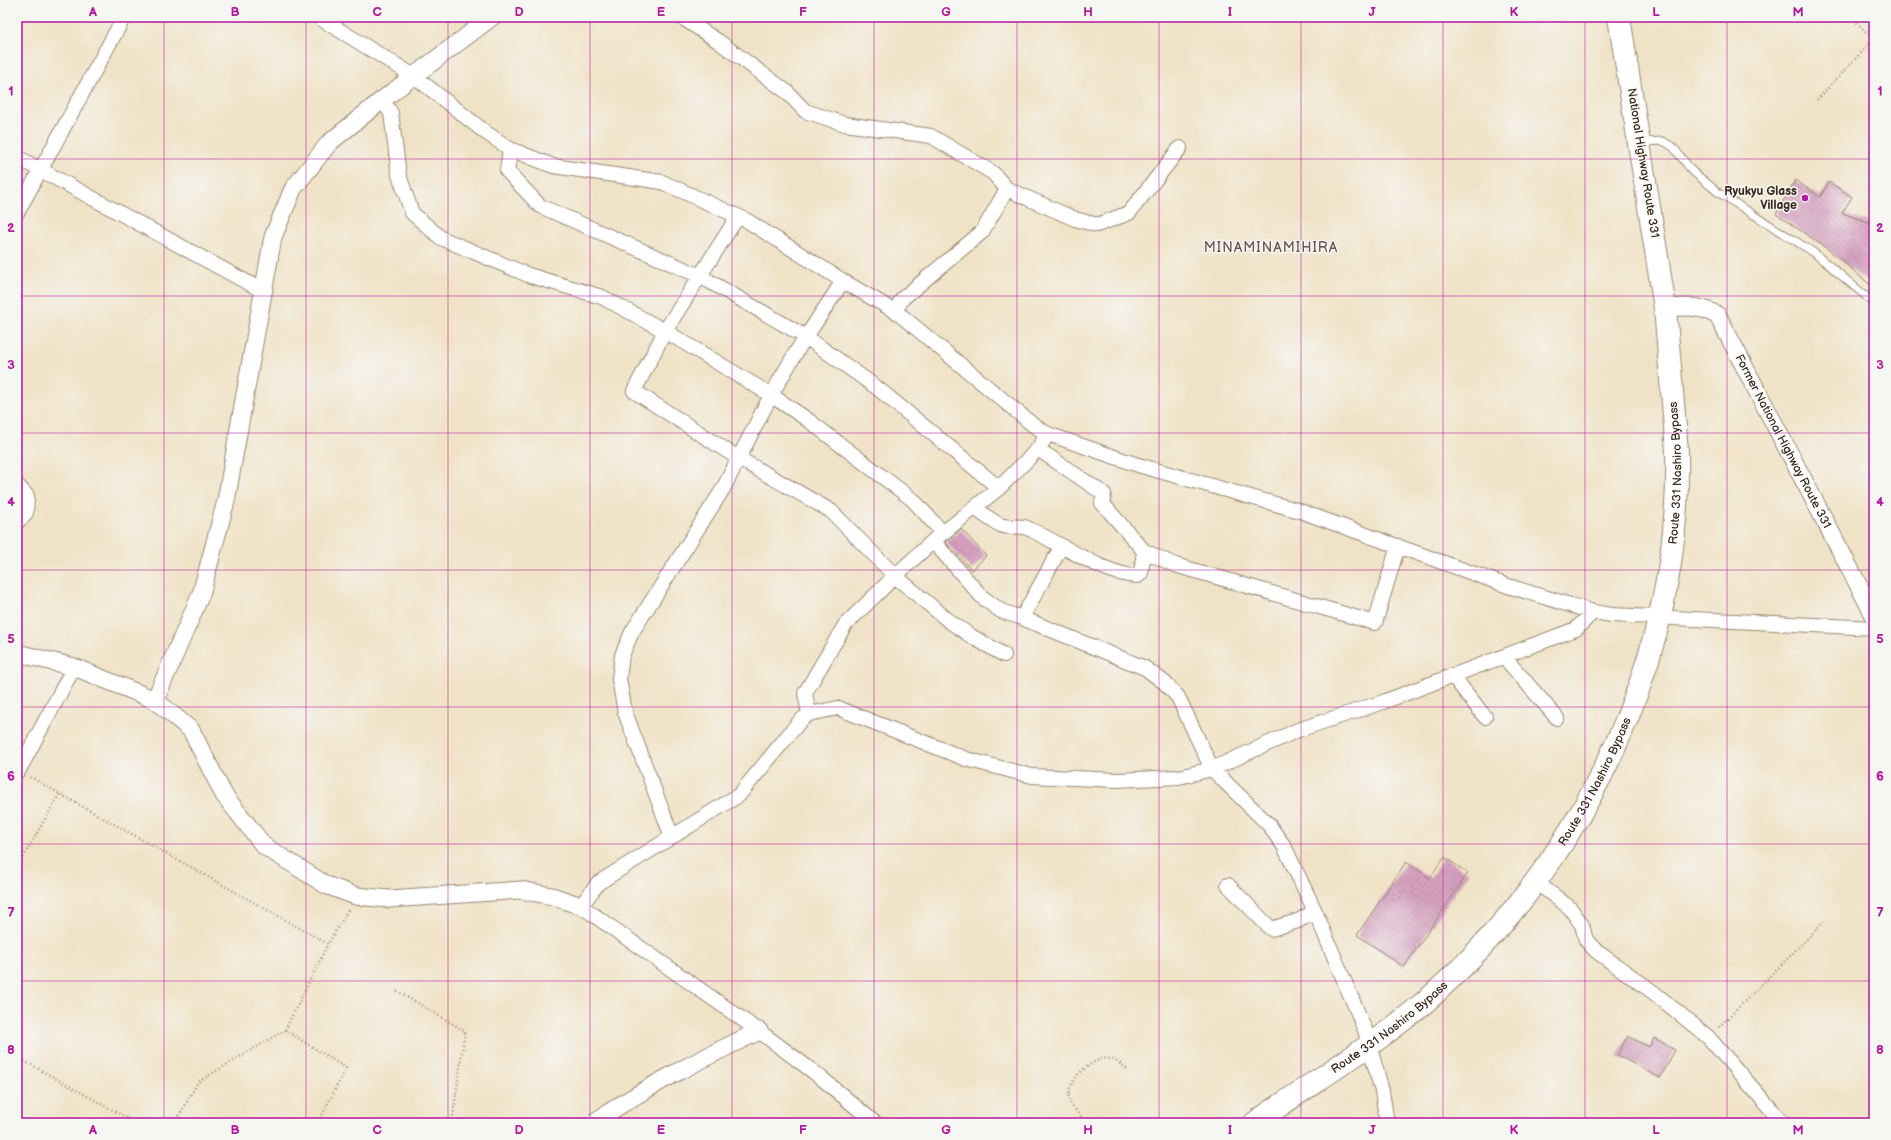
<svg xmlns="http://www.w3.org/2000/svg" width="1891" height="1140" font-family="'Balsamiq Sans',sans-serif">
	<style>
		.building { fill: url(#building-back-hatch) }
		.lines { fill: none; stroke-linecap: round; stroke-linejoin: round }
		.service-casing { stroke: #968672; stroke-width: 9 }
		.minor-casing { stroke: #968672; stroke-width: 16 }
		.tertiary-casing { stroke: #968672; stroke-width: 19 }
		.trunk-casing { stroke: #968672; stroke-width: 24 }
		.path { stroke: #968672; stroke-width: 2.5; stroke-dasharray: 1 3; stroke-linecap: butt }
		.service { stroke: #fff; stroke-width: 7 }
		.minor { stroke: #fff; stroke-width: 14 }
		.tertiary { stroke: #fff; stroke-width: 17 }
		.trunk { stroke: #fff; stroke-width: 22 }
		.grid { fill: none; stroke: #b5179e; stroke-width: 1; stroke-opacity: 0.55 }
		.poi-dot { fill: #b5179e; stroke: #f6f6f2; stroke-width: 1.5 }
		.labels { text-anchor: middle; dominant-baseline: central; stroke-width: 3; stroke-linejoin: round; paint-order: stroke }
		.street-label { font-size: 12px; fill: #3b2a1e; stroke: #f6f6f2 }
		.poi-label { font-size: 12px; font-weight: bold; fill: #3b2a1e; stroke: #f6f6f2; text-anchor: end }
		.quarter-label { font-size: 14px; letter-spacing: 1px; fill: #715356; stroke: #f6f6f2 }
		.neatline { fill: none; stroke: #b5179e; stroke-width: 1.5 }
		.grid-label { font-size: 13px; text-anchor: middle; font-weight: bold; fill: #b5179e }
	</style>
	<defs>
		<pattern id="building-back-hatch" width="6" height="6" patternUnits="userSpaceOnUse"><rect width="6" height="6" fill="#d6a0bf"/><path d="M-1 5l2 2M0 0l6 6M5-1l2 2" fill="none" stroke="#af839b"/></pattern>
	</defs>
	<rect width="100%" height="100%" fill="#f6f6f2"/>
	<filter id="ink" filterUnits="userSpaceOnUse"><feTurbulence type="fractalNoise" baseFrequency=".025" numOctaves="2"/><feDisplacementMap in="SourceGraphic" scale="8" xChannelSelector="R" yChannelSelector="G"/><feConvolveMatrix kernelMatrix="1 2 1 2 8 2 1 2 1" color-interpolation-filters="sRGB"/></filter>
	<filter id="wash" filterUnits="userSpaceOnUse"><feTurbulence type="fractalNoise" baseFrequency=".012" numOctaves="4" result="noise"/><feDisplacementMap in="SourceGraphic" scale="16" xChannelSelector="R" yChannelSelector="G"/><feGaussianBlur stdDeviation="0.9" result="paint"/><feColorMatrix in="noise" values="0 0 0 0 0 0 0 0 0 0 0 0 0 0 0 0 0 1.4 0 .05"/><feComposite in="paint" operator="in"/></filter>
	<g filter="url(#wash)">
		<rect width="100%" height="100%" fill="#f0e2c6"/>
		<g id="blocks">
			<path class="building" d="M1795,180L1820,197L1829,182L1852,197L1842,213L1868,222L1874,221V288L1828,249L1776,214Z
				M961,529L986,556L972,570L945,542Z
				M1444,857L1468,873L1404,967L1357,935L1406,862L1430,878Z
				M1628,1036L1649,1047L1654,1038L1675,1050L1660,1078L1617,1055Z"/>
		</g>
	</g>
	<g filter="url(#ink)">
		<use href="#blocks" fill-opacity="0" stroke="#968672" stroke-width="1"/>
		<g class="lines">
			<g class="service-casing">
				<path id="service" d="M1641,142L1663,141L1673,147L1692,171L1719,193L1813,252L1874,303"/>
			</g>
			<g class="minor-casing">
				<path id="minor" d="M318,17L414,76L485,132L510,149L553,166L662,182L746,220L843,281L898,313L1033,425L1048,434L1138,465L1300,511L1508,586L1593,612L1612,615L1874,628
					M681,17L718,41L787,92L805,111L845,124L931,136L993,173L1007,189L1075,219L1097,225L1129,213L1180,148
					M382,100L391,113L399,175L412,213L441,238L528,275L602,297L665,331L771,395L808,420L913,500L943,533
					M510,149L507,171L540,206L700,276L806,337L876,387L999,488
					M17,157L263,291
					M17,213L124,17
					M738,216L665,331L634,391L738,458L831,511L895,576L949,621L971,636L1004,655
					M895,311L903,298L982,232L1007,189
					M17,485L27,496L26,513L17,522
					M974,508C983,513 993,523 1003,526C1010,528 1020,525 1027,528C1057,541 1105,576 1138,576L1141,573L1144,551L1102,503L1104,494L1038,449
					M933,541L982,597L1001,611L1022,618L1145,668L1165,683L1178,697L1212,769L1269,825L1284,846L1315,911L1365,1030L1382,1091L1387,1123
					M1144,551L1175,565L1375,623L1398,546
					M1022,618L1061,547
					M1504,657L1557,718
					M1452,675L1485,717
					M809,714L805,693L845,625L895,576L933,541L999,488L1038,449L1048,434
					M17,770H19L74,667
					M672,837L625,712L619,679L622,655L632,632L723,489L771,395L798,349L843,281
					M1536,882L1570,908L1582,925L1586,940L1596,951L1653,992L1708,1037L1783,1123
					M1228,885L1271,929L1298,921L1315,911
					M875,1123L819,1076L759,1031L581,906L598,883L739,795L800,721L809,714L838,708L966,759L1032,776L1117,780L1179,777L1212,769L1298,730L1383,702L1576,629L1593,612"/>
			</g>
			<g class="tertiary-casing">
				<g id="tertiary">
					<path id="s1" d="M1665,308C1686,307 1699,304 1718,316L1874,615"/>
					<path d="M17,653L74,667L155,700L191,730L224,795L264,846L326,885L356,896L389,899L521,890L552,896L581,906"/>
					<path d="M155,700L201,594L226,501L273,237L293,189L329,143L382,100L492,17"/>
					<path d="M593,1123C647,1086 701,1059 759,1031"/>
				</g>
			</g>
			<g class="trunk-casing">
				<g id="trunk">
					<path id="s2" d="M1255,1123C1315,1080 1380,1043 1435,993C1586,855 1682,657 1677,451L1665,308L1619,17"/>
				</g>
			</g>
			<path class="path" d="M1851,17L1874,39
				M1817,100L1874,39
				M30,777L328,944L348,910
				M17,868L60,793
				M397,991L465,1031L452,1123
				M1719,1027L1824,922
				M285,1030L328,944
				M17,1057L136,1123
				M175,1123L198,1082L285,1030L346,1068L318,1123
				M1086,1123C1081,1116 1070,1106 1069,1098C1066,1082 1088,1062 1102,1059C1112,1056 1120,1064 1127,1069"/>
			<use href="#service" class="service"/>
			<use href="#minor" class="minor"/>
			<use href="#tertiary" class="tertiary"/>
			<use href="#trunk" class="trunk"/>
		</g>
	</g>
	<path class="grid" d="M164,17V1123M306,17V1123M448,17V1123M590,17V1123M732,17V1123M874,17V1123M1017,17V1123M1159,17V1123M1301,17V1123M1443,17V1123M1585,17V1123M1727,17V1123M17,159H1874M17,296H1874M17,433H1874M17,570H1874M17,707H1874M17,844H1874M17,981H1874"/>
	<circle class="poi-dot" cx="1805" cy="198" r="4"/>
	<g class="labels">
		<g class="street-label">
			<text transform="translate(1643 163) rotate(81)">National Highway Route 331</text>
			<text stroke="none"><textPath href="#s1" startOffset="196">Former National Highway Route 331</textPath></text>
			<text stroke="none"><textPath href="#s2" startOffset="812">Route 331 Nashiro Bypass</textPath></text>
			<text stroke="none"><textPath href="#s2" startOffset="489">Route 331 Nashiro Bypass</textPath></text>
			<text stroke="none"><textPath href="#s2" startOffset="165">Route 331 Nashiro Bypass</textPath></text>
		</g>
		<g class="poi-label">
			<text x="1797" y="191">Ryukyu Glass<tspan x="1797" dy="14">Village</tspan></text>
		</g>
		<g class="quarter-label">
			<text x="1271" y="247">MINAMINAMIHIRA</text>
		</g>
	</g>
	<rect width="1891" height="1140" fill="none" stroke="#f6f6f2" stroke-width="44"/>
	<rect x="22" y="22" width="1847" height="1096" class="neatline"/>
	<g class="grid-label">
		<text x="93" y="16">A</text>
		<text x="235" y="16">B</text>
		<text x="377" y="16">C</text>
		<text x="519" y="16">D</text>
		<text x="661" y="16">E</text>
		<text x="803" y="16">F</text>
		<text x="946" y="16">G</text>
		<text x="1088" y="16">H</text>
		<text x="1230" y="16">I</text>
		<text x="1372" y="16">J</text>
		<text x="1514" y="16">K</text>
		<text x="1656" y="16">L</text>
		<text x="1798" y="16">M</text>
		<text x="11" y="95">1</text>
		<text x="1880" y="95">1</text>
		<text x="11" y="232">2</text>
		<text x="1880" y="232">2</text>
		<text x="11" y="369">3</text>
		<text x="1880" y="369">3</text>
		<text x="11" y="506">4</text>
		<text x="1880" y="506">4</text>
		<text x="11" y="643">5</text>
		<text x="1880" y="643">5</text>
		<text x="11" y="780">6</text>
		<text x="1880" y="780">6</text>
		<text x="11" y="917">7</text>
		<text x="1880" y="917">7</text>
		<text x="11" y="1054">8</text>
		<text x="1880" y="1054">8</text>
		<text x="93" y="1134">A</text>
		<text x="235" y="1134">B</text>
		<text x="377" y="1134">C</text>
		<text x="519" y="1134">D</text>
		<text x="661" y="1134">E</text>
		<text x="803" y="1134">F</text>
		<text x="946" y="1134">G</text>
		<text x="1088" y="1134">H</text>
		<text x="1230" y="1134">I</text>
		<text x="1372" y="1134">J</text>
		<text x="1514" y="1134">K</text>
		<text x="1656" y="1134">L</text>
		<text x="1798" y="1134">M</text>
	</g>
</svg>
